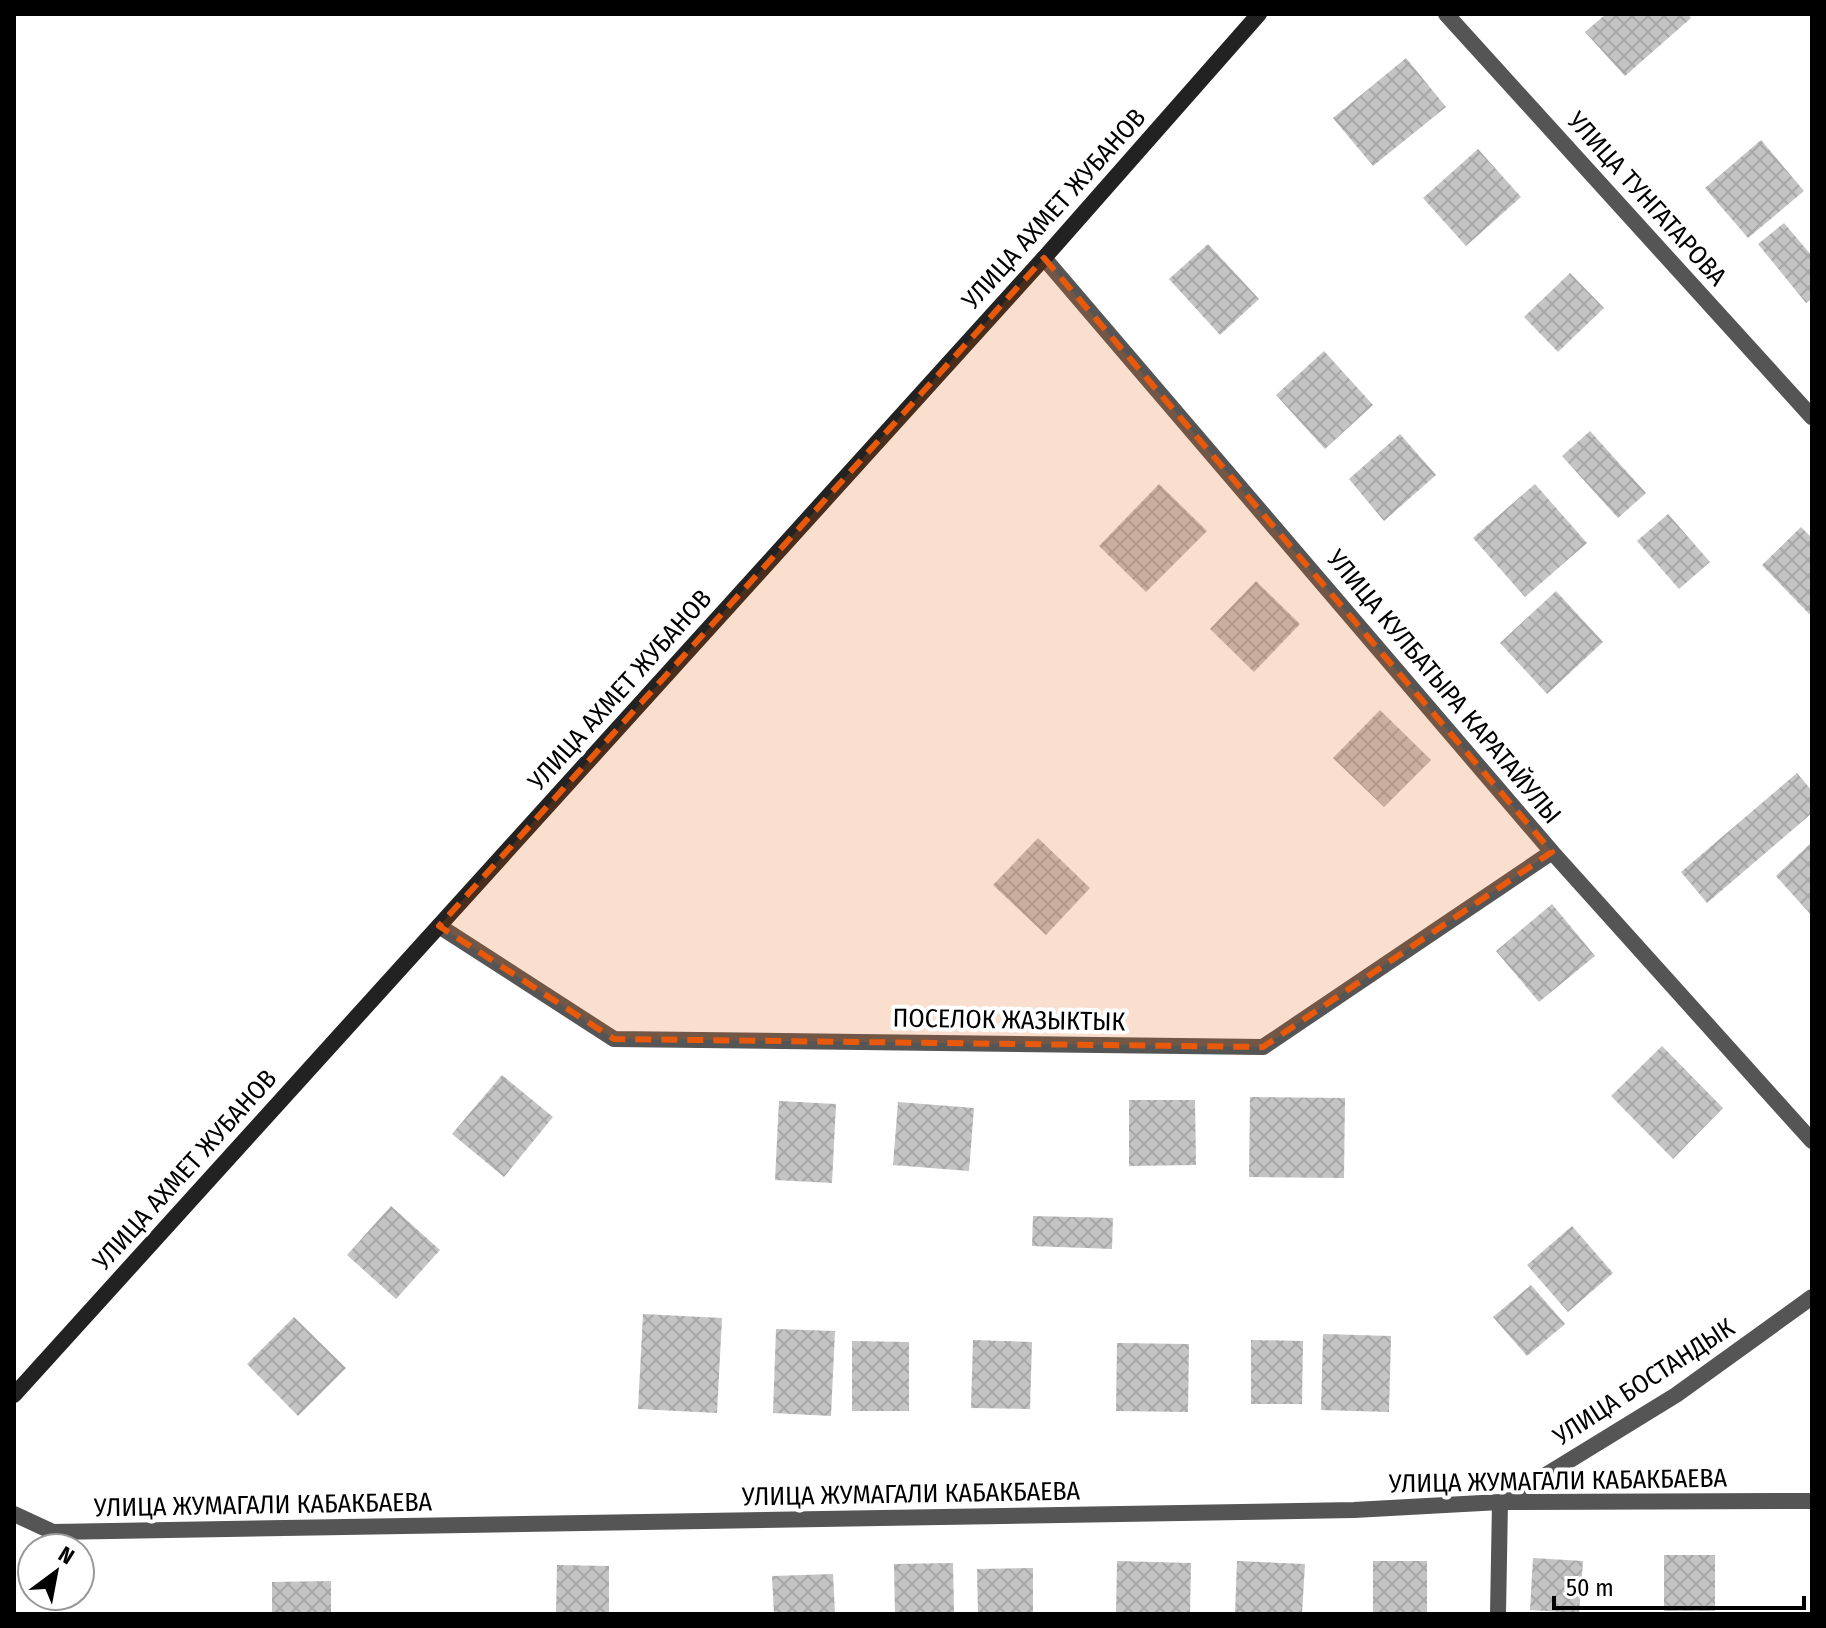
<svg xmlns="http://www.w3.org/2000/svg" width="1826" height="1628" font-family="'Fira Sans Condensed',sans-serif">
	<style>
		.building { fill: url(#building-cross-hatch) }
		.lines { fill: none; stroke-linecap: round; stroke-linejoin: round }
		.lane { stroke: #555; stroke-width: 16 }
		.street { stroke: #555; stroke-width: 16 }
		.secondary { stroke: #222; stroke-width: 16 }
		.marked { fill: #e8590c; fill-opacity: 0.2; stroke: #e8590c; stroke-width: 6; stroke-dasharray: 16 10; stroke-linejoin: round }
		.labels { text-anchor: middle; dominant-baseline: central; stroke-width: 8; stroke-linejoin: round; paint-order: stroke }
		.street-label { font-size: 26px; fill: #000; stroke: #fff }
	</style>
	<defs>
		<pattern id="building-cross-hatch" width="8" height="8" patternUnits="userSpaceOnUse" patternTransform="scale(2)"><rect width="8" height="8" fill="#c4c4c4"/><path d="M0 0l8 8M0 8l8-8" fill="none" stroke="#a7a7a7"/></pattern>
	</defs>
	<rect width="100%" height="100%" fill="#fff"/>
	<path class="building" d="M1606,14H1688L1691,18L1625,76L1585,32Z
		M1406,58L1446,107L1373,166L1333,118Z
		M1761,140L1804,191L1748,238L1705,188Z
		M1478,149L1521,197L1466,246L1423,198Z
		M1784,223L1812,256V299L1806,303L1758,244Z
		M1208,244L1259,299L1220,335L1169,279Z
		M1570,273L1604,308L1558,352L1524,317Z
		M1324,351L1373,405L1325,449L1276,395Z
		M1590,431L1646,493L1618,518L1562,456Z
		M1400,434L1436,475L1384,521L1349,479Z
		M1159,484L1207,531L1146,592L1099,546Z
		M1535,484L1587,543L1525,597L1473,538Z
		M1668,514L1710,562L1679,589L1637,541Z
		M1801,527L1812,538V617L1762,565Z
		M1256,581L1300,624L1254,672L1210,629Z
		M1556,591L1603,642L1547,694L1500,643Z
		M1380,710L1431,760L1384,807L1333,758Z
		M1797,773L1812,791V813L1707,903L1681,872Z
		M1038,838L1090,888L1046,935L993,885Z
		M1812,842V916L1776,876Z
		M1552,904L1595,956L1539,1002L1496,951Z
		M1662,1046L1723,1108L1673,1159L1611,1096Z
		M502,1075L553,1117L504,1177L452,1134Z
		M1250,1097L1345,1098L1344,1178L1249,1177Z
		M1129,1100H1195L1196,1165L1129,1166Z
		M779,1101L836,1104L832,1183L775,1180Z
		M898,1102L974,1108L969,1171L893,1165Z
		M391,1206L440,1250L396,1299L347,1255Z
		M1033,1216L1113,1218L1112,1249L1032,1246Z
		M1572,1226L1613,1273L1568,1312L1527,1265Z
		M1531,1285L1565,1324L1527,1356L1493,1317Z
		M643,1314L722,1318L717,1413L638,1409Z
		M294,1317L346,1368L298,1416L247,1364Z
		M776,1329L835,1331L831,1416L773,1413Z
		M1323,1334L1391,1336L1389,1412L1321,1410Z
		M973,1340L1032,1342L1030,1409L971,1408Z
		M1251,1340L1303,1341L1302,1404H1251Z
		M852,1341L909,1342V1411H852Z
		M1117,1343L1189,1344L1188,1412L1116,1411Z
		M1664,1555H1715V1611H1664Z
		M1533,1558L1583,1561L1579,1613L1530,1610Z
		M1117,1561L1191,1563L1190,1614H1116Z
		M1237,1561L1305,1564L1302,1614H1235Z
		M1373,1561H1427V1614H1373Z
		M953,1563L954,1614H895L894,1564Z
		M557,1565L609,1566V1614H556Z
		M1033,1568V1614H978L977,1569Z
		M833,1574L835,1614H774L772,1576Z
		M331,1581V1614H272V1582Z"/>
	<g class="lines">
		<path class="lane" d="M1498,1614L1500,1502"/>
		<path class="street" d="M1446,14L1812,417
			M1044,258L1552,852L1812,1141
			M439,926L614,1039L1263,1047L1552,852
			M1502,1502L1676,1395L1812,1297
			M14,1514L53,1532L1354,1510L1500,1502L1812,1501"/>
		<path class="secondary" d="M14,1395L1044,258L1259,14"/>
	</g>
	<path class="marked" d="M1044,258L1552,852L1263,1047L614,1039L439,926Z"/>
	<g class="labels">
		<g class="street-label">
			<text transform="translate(1647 199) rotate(48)">УЛИЦА ТУНГАТАРОВА</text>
			<text transform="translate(1054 209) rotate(-48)">УЛИЦА АХМЕТ ЖУБАНОВ</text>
			<text transform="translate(1444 687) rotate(50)">УЛИЦА КУЛБАТЫРА КАРАТАЙУЛЫ</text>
			<text transform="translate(620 690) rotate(-48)">УЛИЦА АХМЕТ ЖУБАНОВ</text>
			<text transform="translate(1009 1020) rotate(1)">ПОСЕЛОК ЖАЗЫКТЫК</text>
			<text transform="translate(185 1170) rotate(-48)">УЛИЦА АХМЕТ ЖУБАНОВ</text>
			<text transform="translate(1644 1382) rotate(-33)">УЛИЦА БОСТАНДЫК</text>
			<text transform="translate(1558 1481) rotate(-1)">УЛИЦА ЖУМАГАЛИ КАБАКБАЕВА</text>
			<text transform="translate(911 1494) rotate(-1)">УЛИЦА ЖУМАГАЛИ КАБАКБАЕВА</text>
			<text transform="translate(263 1505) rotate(-1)">УЛИЦА ЖУМАГАЛИ КАБАКБАЕВА</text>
		</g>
	</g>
	<rect width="1826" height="1628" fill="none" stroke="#000000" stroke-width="32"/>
	<g transform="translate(56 1572) rotate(32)"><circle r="38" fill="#ffffff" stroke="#999999" stroke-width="2"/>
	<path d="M0-6L14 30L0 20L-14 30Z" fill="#000000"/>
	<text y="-12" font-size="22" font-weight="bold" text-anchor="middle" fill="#000000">N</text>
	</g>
	<path d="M1554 1596v12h250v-12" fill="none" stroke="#000000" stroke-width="4"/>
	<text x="1566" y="1596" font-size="24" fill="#000000" stroke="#ffffff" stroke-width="6" paint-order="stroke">50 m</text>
</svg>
